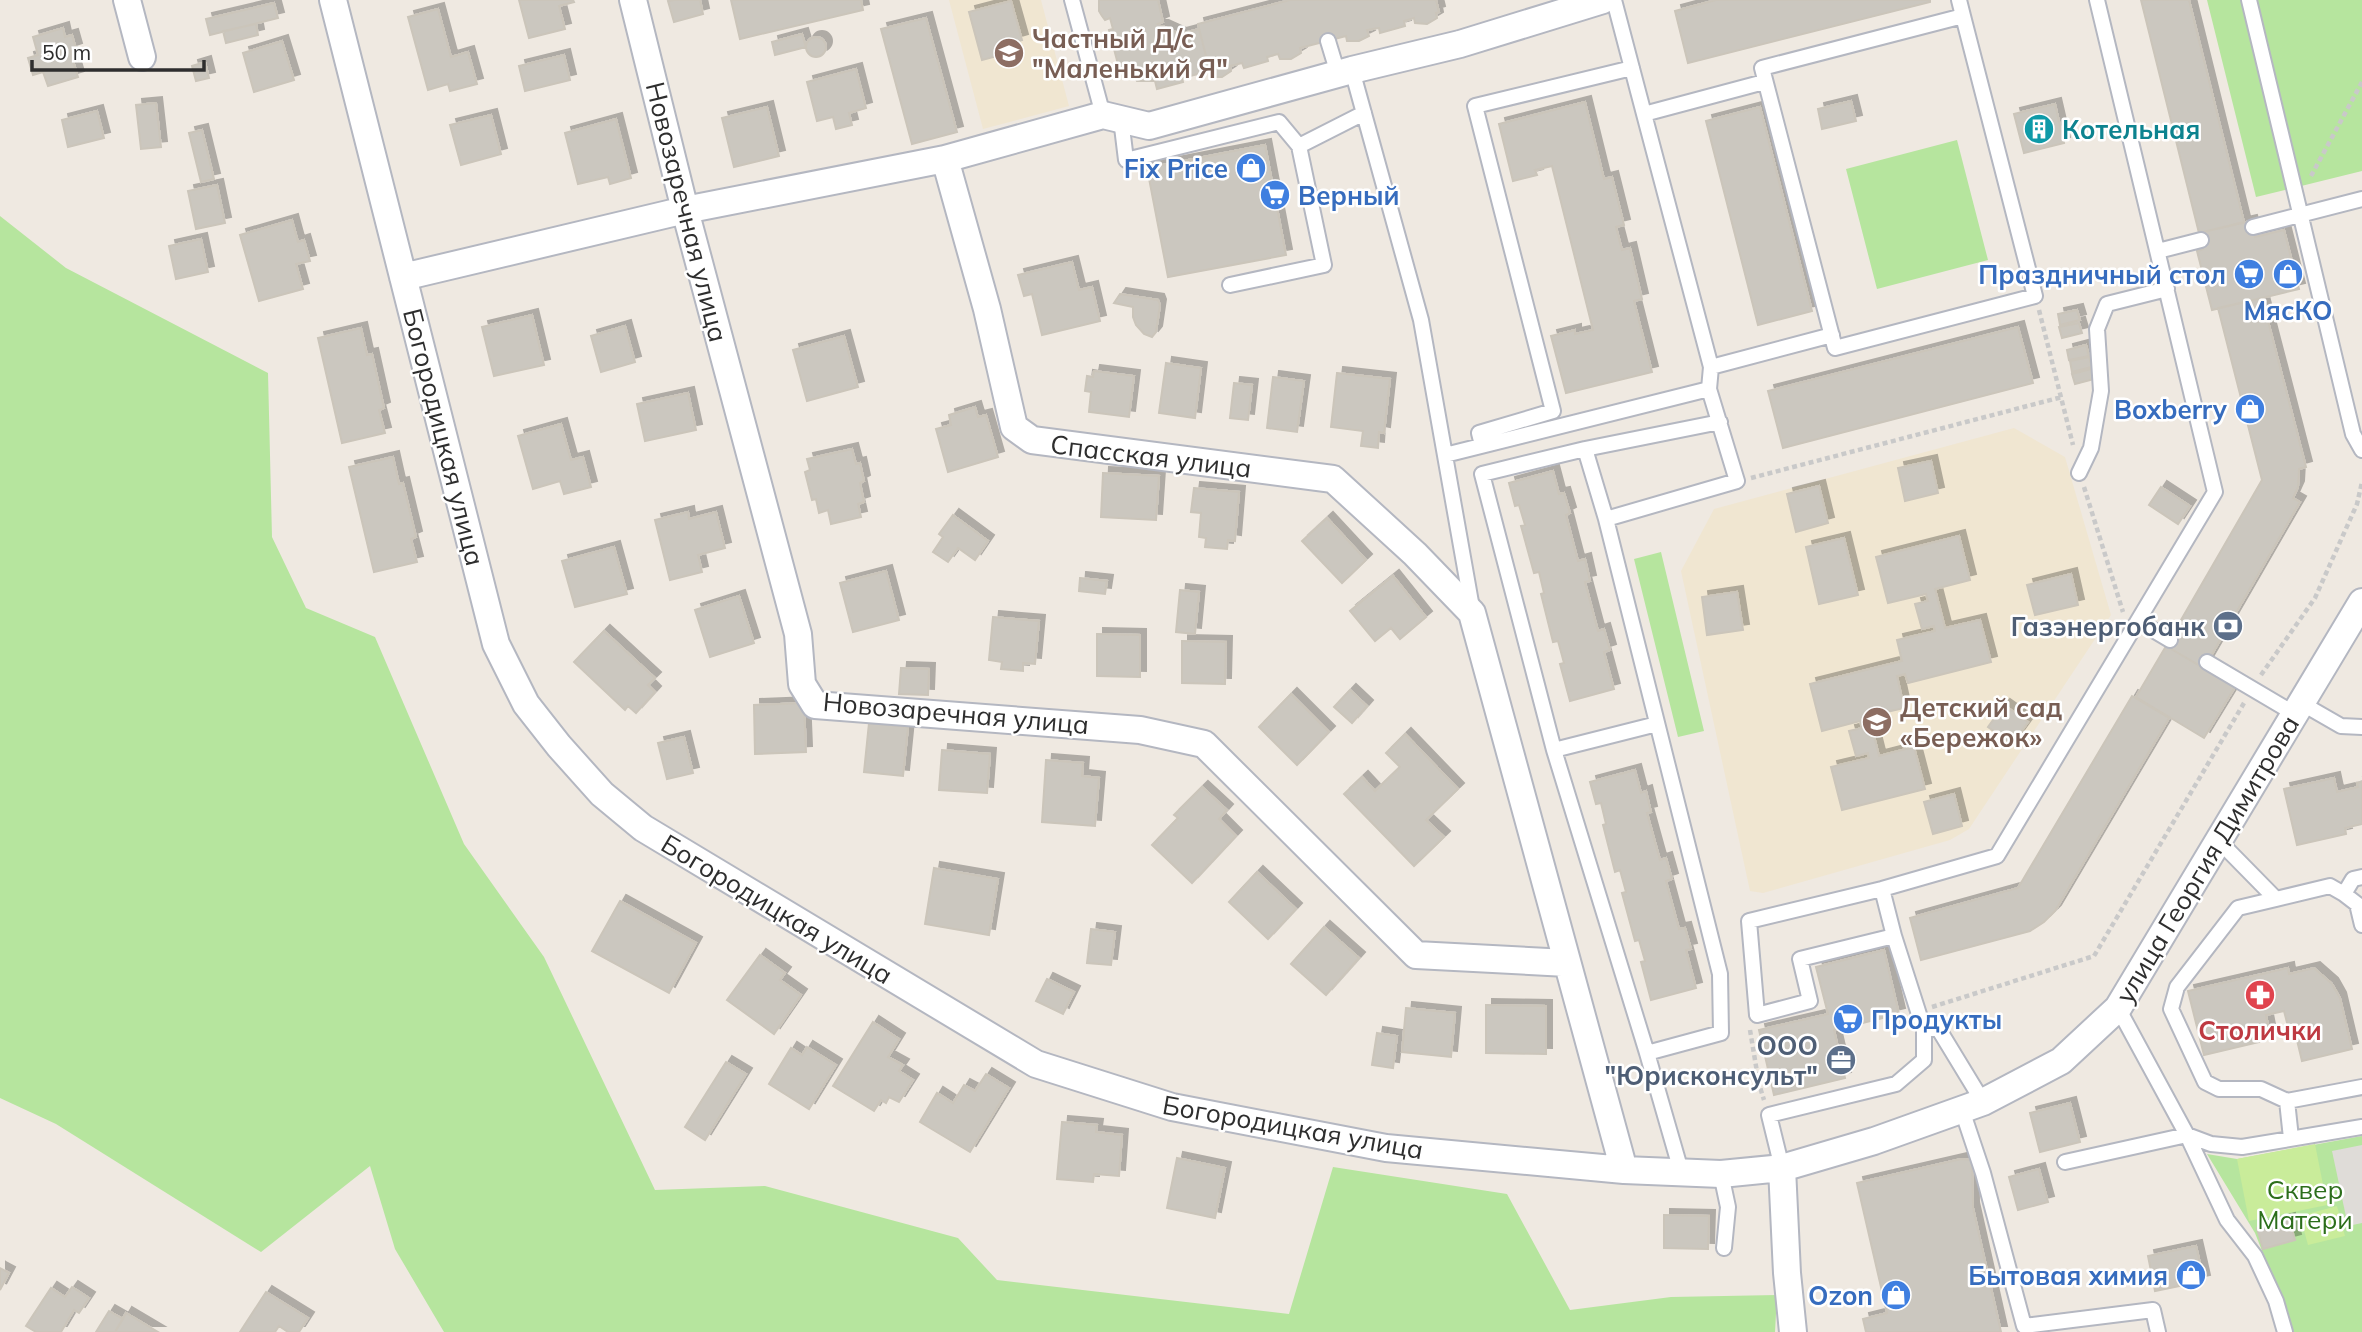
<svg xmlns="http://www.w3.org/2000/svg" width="2362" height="1332" font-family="Mulish,sans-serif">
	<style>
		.education { fill: #f0e6d1 }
		.green { fill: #b6e59e }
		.pitch { fill: #c9ec9a }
		.plaza { fill: #dfdcd8 }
		.building { fill: #cbc7bf; stroke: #cbc5ba; stroke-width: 2; filter: url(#shadow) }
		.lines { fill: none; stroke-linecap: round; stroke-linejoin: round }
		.service-casing { stroke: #b4b7c1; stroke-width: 18 }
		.minor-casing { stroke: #b4b7c1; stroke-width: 30 }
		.path { stroke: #c9c9c9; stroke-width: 4.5; stroke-dasharray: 5 3.5; stroke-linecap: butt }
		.service { stroke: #fff; stroke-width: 14 }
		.minor { stroke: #fff; stroke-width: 26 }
		.labels { text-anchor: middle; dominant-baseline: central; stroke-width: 5; stroke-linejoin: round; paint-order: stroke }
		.education-label { font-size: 26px; font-weight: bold; fill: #785e54; stroke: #fff; text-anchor: start }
		.culture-label { font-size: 26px; font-weight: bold; fill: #0d838f; stroke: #fff; text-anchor: start }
		.shop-label { font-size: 26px; font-weight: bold; fill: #366cbe; stroke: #fff; text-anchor: end }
		.street-label { font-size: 26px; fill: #2e2e2e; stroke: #fff }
		.service-label { font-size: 26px; font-weight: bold; fill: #4e5e75; stroke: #fff; text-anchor: end }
		.health-label { font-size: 26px; font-weight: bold; fill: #be3a42; stroke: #fff }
		.park-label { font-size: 26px; fill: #2c6e1b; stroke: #fff }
	</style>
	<defs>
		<filter id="shadow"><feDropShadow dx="6" dy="-6" stdDeviation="0" flood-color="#0004"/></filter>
	</defs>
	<rect width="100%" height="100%" fill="#efe9e1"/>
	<path class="education" d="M949,0H1041L1069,106L983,129Z
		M2014,428L2065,457L2111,615L1969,829L1950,840L1763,893L1750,891L1681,571L1714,509Z"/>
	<path class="green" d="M2207,0H2362V171L2256,197Z
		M1957,140L1988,260L1877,289L1846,169Z
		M0,216L66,268L268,373L272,537L306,608L375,637L464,844L544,957L655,1190L765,1186L958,1238L997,1280L1289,1314L1333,1167L1507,1194L1570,1310L1671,1297L1777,1295L1775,1332H444L395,1249L370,1166L261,1252L56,1124L0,1098Z
		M1661,552L1704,731L1678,737L1634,559Z
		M2362,1136V1332H2294L2255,1233L2207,1154L2237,1159Z"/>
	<path class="pitch" d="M2315,1144L2327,1205L2249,1221L2237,1159Z
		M2337,1206L2345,1236L2308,1245L2300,1216Z"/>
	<path class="plaza" d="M2362,1145V1223L2348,1226L2332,1151Z"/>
	<path class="building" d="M519,0H573L574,2L559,6L565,29L529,38Z
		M674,0H700L703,14L674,22L668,1Z
		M731,0H861L863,10L740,39Z
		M1099,0H1158L1163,22L1158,24L1180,34L1199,29L1210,71L1182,78L1183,82L1157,89L1155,81H1137L1129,65L1119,68L1109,30L1113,29L1110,18L1105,20L1102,16L1099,11Z
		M1290,0H1436L1439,12L1436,13L1437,18L1427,24L1415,23L1414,18L1404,21L1405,26L1380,33L1379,28L1367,30L1369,36L1359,41H1347L1346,36L1300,48L1301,53L1291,59H1280L1278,54L1267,57L1268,61L1244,68L1242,63L1230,66L1231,71L1222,77H1211L1198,24Z
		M1716,0H1930V2L1688,63L1675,11Z
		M2141,0H2189L2244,222L2199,233Z
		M1011,1L1022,40L1006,45L1008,53L982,60L969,12Z
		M274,3L278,18L210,35L206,19Z
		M438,9L451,57L468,52L477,84L450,91L448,84L428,90L408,17Z
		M926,18L957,132L912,144L881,29Z
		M256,24L258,35L226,43L223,31Z
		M63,28L65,37L72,35L76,49L70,51L78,77L48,86L43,72L33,75L28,58L38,55L33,37Z
		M802,34L806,47L775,55L772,42Z
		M806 47a10 10 0 1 1 20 0a10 10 0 1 1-20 0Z
		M282,41L294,80L254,92L243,53Z
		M564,55L570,80L525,91L519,66Z
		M205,62L209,78L196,81L192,66Z
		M856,69L866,108L849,113L852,125L836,129L833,117L817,121L807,82Z
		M1851,101L1856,121L1822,129L1818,109Z
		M1585,102L1604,179L1612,177L1624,225L1616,227L1622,250L1630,248L1642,299L1634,301L1652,372L1566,393L1551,336L1575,330V334L1593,330L1552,166L1535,170L1537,175L1513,181L1499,124Z
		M156,103L161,147L141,149L136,105Z
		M2055,104L2064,143L2024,153L2014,114Z
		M767,107L779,156L734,167L722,118Z
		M1760,107L1812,311L1758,325L1706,121Z
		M97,111L104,138L68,147L62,120Z
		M491,115L501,154L461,165L450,125Z
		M616,119L631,178L610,184L608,177L578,184L565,133Z
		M202,130L214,179L201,182L189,133Z
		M1265,145L1286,255L1168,277L1147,168Z
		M217,185L225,223L196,229L188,191Z
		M292,220L298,242L304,240L310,261L296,264L303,289L259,301L240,235Z
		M2251,221L2255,237L2284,230L2299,289L2212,310L2197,251L2203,249L2199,233Z
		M201,239L208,272L176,279L169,246Z
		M1072,262L1079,290L1092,287L1100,321L1042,335L1032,294L1024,296L1018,275Z
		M1120,294L1158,300L1160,305L1156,332L1152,337L1144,334L1136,325L1133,317V307L1114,303Z
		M2262,298L2306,467L2299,469L2298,487L2293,498L2300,502L2204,668L2166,646L2262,480L2218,308Z
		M2077,310L2080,320L2060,325L2058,314Z
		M532,315L544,365L494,376L482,327Z
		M2079,323L2082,333L2062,338L2059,327Z
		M625,326L635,362L601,372L591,336Z
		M2018,327L2033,383L1783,448L1768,391Z
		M361,328L367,355L372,354L384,408L379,410L385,433L342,443L318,338Z
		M844,336L858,387L807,401L793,350Z
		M2086,345L2089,356L2069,360L2067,350Z
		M2089,357L2092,367L2072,372L2070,361Z
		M1166,363L1201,368L1195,418L1159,413Z
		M2091,369L2094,379L2075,384L2072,374Z
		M1094,371L1134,376L1129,417L1089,412L1091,392L1085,391L1087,376L1093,377Z
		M1337,373L1390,379L1384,433L1379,432L1378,448L1361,446L1363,431L1331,427Z
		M1273,377L1304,381L1297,432L1267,428Z
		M1234,383L1252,385L1248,420L1230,418Z
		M688,393L696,430L645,441L637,404Z
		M975,407L978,417L986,415L998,457L948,472L936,429L951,425L949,415Z
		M561,424L571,460L583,457L591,487L564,494L560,481L533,489L518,436Z
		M852,449L856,464L860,463L864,481L860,483L864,502L858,504L861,517L831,524L828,510L819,513L816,499L812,500L805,472L810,470L807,459Z
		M393,457L399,484L403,483L416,537L411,539L417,562L374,572L349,467Z
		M1931,461L1938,493L1905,501L1898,468Z
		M1553,471L1559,494L1564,493L1570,513L1566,515L1578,561L1585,559L1590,581L1585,582L1598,631L1604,629L1610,650L1604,652L1614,689L1570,701L1560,664L1564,663L1558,641L1553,642L1541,594L1544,593L1539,572L1534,573L1521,526L1525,525L1519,505L1515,506L1509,483Z
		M1103,473L1159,476L1156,520L1101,517Z
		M1819,486L1828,523L1796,532L1787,494Z
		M2161,487L2190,506L2178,524L2149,505Z
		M1194,488L1239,492L1235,541L1228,540L1227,549L1205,547L1206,538L1199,537L1201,513L1191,512Z
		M688,512L689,519L716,512L725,548L698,555L702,572L670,580L655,520Z
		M953,515L988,541L975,560L958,548L948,562L933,552L943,537L939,534Z
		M1327,518L1366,560L1342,583L1302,541Z
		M1959,536L1970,580L1935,589L1945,628L1980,620L1991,662L1908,683L1905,674L1897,676L1904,708L1869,716L1879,756L1914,747L1925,789L1842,810L1831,767L1869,758L1868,753L1856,756L1849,731L1862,728L1860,721L1822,731L1810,684L1902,661L1897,640L1935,631L1934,626L1922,629L1915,604L1928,601L1926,594L1888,603L1876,557Z
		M1844,538L1858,595L1819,604L1806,547Z
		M614,547L627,594L575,607L562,561Z
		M886,571L899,620L853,632L840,583Z
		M2071,574L2078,605L2035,615L2027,585Z
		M1393,576L1426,617L1400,639L1391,628L1375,641L1350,611Z
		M1080,578L1107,581L1105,594L1079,591Z
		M1180,590L1199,592L1195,634L1176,632Z
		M1737,592L1743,630L1707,635L1702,597Z
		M739,596L754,643L710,657L695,610Z
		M993,617L1039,621L1035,664L1023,663V671L1001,669L1002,662L989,660Z
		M604,631L655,678L648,685L655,692L636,713L628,706L625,710L574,662Z
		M1097,634L1140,635V677L1097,676Z
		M1182,641L1226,642L1225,684L1182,683Z
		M2166,646L2235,687L2204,738L2136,697Z
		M901,668L929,669L928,695L899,694Z
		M1350,690L1367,706L1352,723L1334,707Z
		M1291,694L1329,732L1297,765L1259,727Z
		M2132,696L2169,718L2055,911L2044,922L2030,931L1921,960L1910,918L2018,888Z
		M804,703L806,752L755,754L754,705Z
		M2004,705L2028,722L2012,744L1988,727Z
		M869,723L908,727L903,776L864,772Z
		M1405,734L1458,789L1426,820L1444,837L1414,866L1344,794L1362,777L1375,791L1400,767L1386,753Z
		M684,737L693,773L667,779L658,743Z
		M942,750L990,754L987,793L939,790Z
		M1046,760L1083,763L1082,776L1099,778L1095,826L1042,822Z
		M1635,770L1641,793L1646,791L1651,812L1647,813L1660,860L1666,858L1672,879L1666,881L1679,929L1685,928L1691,949L1686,950L1696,988L1651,1000L1641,962L1645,961L1639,940L1635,941L1622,893L1626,892L1620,870L1615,872L1603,825L1606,824L1601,803L1596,804L1590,782Z
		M2334,778L2337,792L2358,787L2357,783L2362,782V824L2345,828L2346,834L2297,845L2284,789Z
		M1202,787L1227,810L1219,819L1236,836L1192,883L1152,845L1178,818L1174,815Z
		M1954,794L1962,826L1933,834L1924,802Z
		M934,868L998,879L989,935L925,924Z
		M1257,872L1296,909L1268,939L1229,902Z
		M620,901L696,943L669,993L592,951Z
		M1324,927L1359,958L1326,995L1291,964Z
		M1091,929L1115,932L1111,965L1087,963Z
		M1884,950L1899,1014L1834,1030L1845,1078L1774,1095L1759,1030L1828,1014L1816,967Z
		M760,955L785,973L780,980L801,995L774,1034L727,1000Z
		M2288,968L2289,974L2314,968L2332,984L2340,998L2352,1049L2302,1061L2296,1036L2291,1038L2284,1011L2266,1015L2269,1030L2257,1033L2259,1042L2204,1055L2188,991Z
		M1047,979L1074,992L1063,1014L1036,1001Z
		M1486,1005L1546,1006V1054L1486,1053Z
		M1406,1008L1455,1013L1451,1057L1402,1052Z
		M873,1022L899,1039L888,1057L903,1065L899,1071L913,1080L899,1102L889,1097L886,1103L881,1100L874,1111L833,1086Z
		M1377,1033L1397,1036L1393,1068L1372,1065Z
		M807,1047L836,1065L809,1109L769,1084L791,1048L802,1055Z
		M726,1062L746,1074L705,1140L685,1127Z
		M986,1074L1009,1088L970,1152L920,1122L937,1093L953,1103L964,1085L975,1091Z
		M2070,1103L2080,1142L2040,1152L2030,1113Z
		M1062,1122L1097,1125L1096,1132L1122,1135L1119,1176L1094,1174L1093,1182L1057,1179Z
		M1177,1158L1225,1168L1215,1218L1167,1208Z
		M1961,1159L1972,1160L1973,1208L2001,1332H1866L1863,1319L1887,1313L1857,1183Z
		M2039,1169L2048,1202L2018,1210L2009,1177Z
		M1664,1215L1709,1216L1708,1249L1664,1248Z
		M2289,1219L2295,1240L2263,1249L2257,1228Z
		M2196,1246L2204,1281L2155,1291L2148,1256Z
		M0,1268L9,1273L0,1290Z
		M72,1287L89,1298L79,1313L74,1310L61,1332H36L26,1326L51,1288L65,1297Z
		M266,1292L308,1318L299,1332H288L279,1326L275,1332H240Z
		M109,1311L123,1319L115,1332H96Z
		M126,1313L158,1332H115Z"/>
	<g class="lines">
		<g class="service-casing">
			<path id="service" d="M1072,0L1103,115
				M1614,0L1644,114
				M1959,0L1963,16L2035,296L1835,348L1762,68L1963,16
				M2249,0L2353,434L2362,450
				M1328,41L1338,74
				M1352,70L1421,320L1472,608
				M1764,82L1644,114L1711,367L1832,335
				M1121,119L1126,160L1279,122L1299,146
				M2253,227L2362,199
				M2158,251L2201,240
				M1230,285L1324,265L1299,146L1364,113
				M1482,445L1479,433L1553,411L1475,106L1632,68
				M1585,449L1606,519L1720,974L1721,1033L1647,1053L1554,750L1482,474Z
				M1585,449L1720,422
				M1445,455L1709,389L1711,367
				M2079,473L2091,448L2101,391L2097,329L2107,304L2167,289
				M1606,519L1737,481L1709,389
				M2138,621L2170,640
				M2207,662L2295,714
				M2301,703L2341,726L2362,727
				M1554,750L1657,724
				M2219,841L2276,899L2238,908L2177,987L2171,1009L2205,1082L2219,1089H2261L2287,1101L2291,1138
				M1882,889L1894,936L1800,959L1810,1001L1757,1015L1749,921L1882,889L1997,856L2215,492L2097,0
				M2344,894L2357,904L2362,925
				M2276,899L2330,886L2344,894L2353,879L2362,877
				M1894,936L1924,1030
				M2118,1008L2187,1135L2227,1220L2255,1256L2276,1301L2285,1332
				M1647,1053L1681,1171
				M2287,1101L2362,1087
				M1962,1110L1983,1173L2024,1326L2153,1310L2158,1332
				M2065,1162L2187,1135L2211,1144L2242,1147L2362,1127
				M1782,1168L1769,1115L1896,1084L1924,1060V1030L1938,1028L1983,1102
				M1721,1174L1728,1207L1724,1248"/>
		</g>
		<g class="minor-casing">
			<path id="minor" d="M127,0L142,57
				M333,0L496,644L526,704L559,746L602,794L643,828L1036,1064L1172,1107L1386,1148L1624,1170L1721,1174L1782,1168L1874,1141L1983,1102L2061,1061L2118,1008L2362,602
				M633,0L685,210L798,634L802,684L815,705L1140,730L1204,744L1416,955L1567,963
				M945,159L987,309L1014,427L1032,440L1333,479L1415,554L1472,613L1624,1170
				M403,277L685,210L945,159L1103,115L1149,126L1352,70L1460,44L1603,0
				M1782,1168L1787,1273L1793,1332"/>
		</g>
		<path class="path" d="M2311,176L2362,82
			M2039,310L2073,445
			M1751,478L2062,397
			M2084,487L2123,612
			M2261,675L2315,598L2357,504L2362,482
			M1932,1007L2094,956L2244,703
			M1750,1030L1759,1084L1764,1100"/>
		<use href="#service" class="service"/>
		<use href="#minor" class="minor"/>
	</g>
	<defs>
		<g id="school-disc" transform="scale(1.575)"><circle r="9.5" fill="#8d6e63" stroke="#fff"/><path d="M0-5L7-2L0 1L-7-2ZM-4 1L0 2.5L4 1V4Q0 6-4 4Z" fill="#fff"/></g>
		<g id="building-disc" transform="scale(1.575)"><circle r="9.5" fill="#0f9aa8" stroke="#fff"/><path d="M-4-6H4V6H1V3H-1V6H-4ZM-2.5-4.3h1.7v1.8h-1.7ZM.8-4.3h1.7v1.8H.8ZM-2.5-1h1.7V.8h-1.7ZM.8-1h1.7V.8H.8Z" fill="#fff"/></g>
		<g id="shop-disc" transform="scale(1.575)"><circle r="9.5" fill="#3f7fe0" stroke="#fff"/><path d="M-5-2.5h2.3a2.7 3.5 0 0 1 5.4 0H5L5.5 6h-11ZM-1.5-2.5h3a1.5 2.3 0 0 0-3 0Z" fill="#fff"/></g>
		<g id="supermarket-disc" transform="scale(1.575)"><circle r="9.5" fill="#3f7fe0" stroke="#fff"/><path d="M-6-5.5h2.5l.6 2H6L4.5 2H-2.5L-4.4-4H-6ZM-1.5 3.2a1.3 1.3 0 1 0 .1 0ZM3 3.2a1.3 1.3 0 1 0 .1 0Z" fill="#fff"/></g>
		<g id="bank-disc" transform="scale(1.575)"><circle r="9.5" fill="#5c6f8a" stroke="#fff"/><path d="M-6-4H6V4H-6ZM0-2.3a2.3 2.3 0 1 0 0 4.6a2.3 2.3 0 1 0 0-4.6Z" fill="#fff"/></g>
		<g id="pharmacy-disc" transform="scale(1.575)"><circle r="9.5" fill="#e0444e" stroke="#fff"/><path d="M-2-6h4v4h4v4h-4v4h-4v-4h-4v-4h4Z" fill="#fff"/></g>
		<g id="office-disc" transform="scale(1.575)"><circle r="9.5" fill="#5c6f8a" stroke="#fff"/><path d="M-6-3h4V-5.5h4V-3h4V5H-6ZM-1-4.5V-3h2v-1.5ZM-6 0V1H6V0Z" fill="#fff"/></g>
	</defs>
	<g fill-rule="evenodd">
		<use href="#school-disc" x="1009" y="53"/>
		<use href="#building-disc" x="2039" y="129"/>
		<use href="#shop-disc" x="1251" y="168"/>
		<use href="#supermarket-disc" x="1275" y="195"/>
		<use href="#supermarket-disc" x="2249" y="274"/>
		<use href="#shop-disc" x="2288" y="274"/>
		<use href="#shop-disc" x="2250" y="409"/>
		<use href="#bank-disc" x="2228" y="626"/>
		<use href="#school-disc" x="1877" y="722"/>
		<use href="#pharmacy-disc" x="2260" y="995"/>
		<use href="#supermarket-disc" x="1848" y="1019"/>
		<use href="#office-disc" x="1841" y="1060"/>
		<use href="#shop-disc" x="2191" y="1275"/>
		<use href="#shop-disc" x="1896" y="1295"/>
	</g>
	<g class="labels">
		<g class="education-label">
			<text x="1032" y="38">Частный Д/с<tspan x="1032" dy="30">"Маленький Я"</tspan></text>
			<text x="1900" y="707">Детский сад<tspan x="1900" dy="30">«Бережок»</tspan></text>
		</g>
		<g class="culture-label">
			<text x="2062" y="129">Котельная</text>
		</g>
		<g class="shop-label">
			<text x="1228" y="168">Fix Price</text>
			<text x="1298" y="195" text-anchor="start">Верный</text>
			<text x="2226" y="274">Праздничный стол</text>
			<text x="2288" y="310" text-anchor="middle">МясКО</text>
			<text x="2227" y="409">Boxberry</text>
			<text x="1871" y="1019" text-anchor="start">Продукты</text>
			<text x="2168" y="1275">Бытовая химия</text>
			<text x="1873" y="1295">Ozon</text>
		</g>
		<g class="street-label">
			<text transform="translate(687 212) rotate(76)">Новозаречная улица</text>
			<text transform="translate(444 437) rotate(76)">Богородицкая улица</text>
			<text transform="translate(1151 456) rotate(7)">Спасская улица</text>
			<text transform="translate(956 713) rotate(5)">Новозаречная улица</text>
			<text transform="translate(2207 859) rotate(-59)">улица Георгия Димитрова</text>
			<text transform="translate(777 909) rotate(31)">Богородицкая улица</text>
			<text transform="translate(1293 1127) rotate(10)">Богородицкая улица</text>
		</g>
		<g class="service-label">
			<text x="2205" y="626">Газэнергобанк</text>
			<text x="1818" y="1045">ООО<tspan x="1818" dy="30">"Юрисконсульт"</tspan></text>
		</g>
		<g class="health-label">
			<text x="2260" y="1030">Столички</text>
		</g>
		<g class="park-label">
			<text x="2305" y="1189">Сквер<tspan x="2305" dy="30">Матери</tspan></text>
		</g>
	</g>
	<path d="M32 60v10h172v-10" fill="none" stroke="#2e2e2e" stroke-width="3.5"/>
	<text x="42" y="60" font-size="21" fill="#2e2e2e" stroke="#ffffff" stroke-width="5" paint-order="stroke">50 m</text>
</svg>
